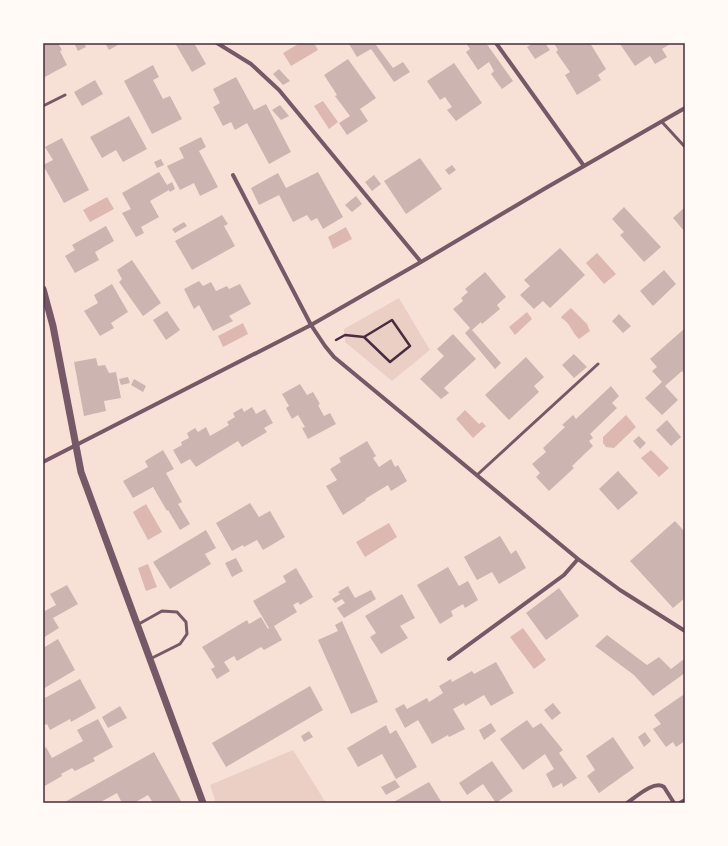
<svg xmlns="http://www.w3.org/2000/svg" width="728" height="846" font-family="'Work Sans',sans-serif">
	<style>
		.green { fill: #ebcfc5 }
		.water { fill: #dcb8b0 }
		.building { fill: #ccb4b1 }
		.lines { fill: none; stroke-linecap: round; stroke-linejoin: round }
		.path { stroke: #4a2c40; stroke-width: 2.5 }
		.service { stroke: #755966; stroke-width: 3 }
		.minor { stroke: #755966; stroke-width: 4 }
		.tertiary { stroke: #755966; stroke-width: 7 }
		.neatline { fill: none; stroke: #4a2c40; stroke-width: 1.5 }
	</style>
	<rect width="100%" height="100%" fill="#f7e1d7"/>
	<path class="green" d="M399,298L430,350L392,381L345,342L344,329Z
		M293,750L326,803H216L210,785Z"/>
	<path class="water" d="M300,43H314L318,50L291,66L283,53Z
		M323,101L338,122L329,129L314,106Z
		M107,197L114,209L90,222L83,210Z
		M346,227L352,239L333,249L328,237Z
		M597,253L616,274L604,284L586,263Z
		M571,308L587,324L590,331L579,339C571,332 571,323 561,318L562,316Z
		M527,312L532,319L515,335L509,327Z
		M243,323L248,334L223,347L218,336Z
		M465,410L479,424L482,422L486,426L473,438L456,419Z
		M626,415L636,427L614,448L606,447L603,443V437Z
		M651,450L669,468L659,477L641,458Z
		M146,504L162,532L148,540L133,512Z
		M389,523L397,537L365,557L356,542Z
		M148,564L157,587L146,591L138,568Z
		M523,628L546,660L534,669L510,637Z"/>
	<path class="building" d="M43,43H58L62,50L60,51L67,65L43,78Z
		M74,43H84L86,47L78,51Z
		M105,43H121L109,50Z
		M175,43H194L206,64L192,72Z
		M350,43H380L376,45L393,68L403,62L410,72L394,82L371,49L357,57L349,44Z
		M466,43H486L513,81L502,89L491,74L494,71L489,62L478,70L466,52L470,49Z
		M533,43H545L550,50L535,59L527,47Z
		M554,43H590L606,69L598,75L601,80L577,95L565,75L570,72L556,52L558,50Z
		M621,43H672L662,49L667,57L655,64L650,56L635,66L620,44Z
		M348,59L376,98L360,109L368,121L347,135L339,123L350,116L335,96L337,95L324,75Z
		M454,63L482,103L456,121L447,110L452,107L445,97L440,100L427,81Z
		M153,65L159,77L153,80L163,99L170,96L182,119L152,134L124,81Z
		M279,69L290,81L283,85L273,74Z
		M236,77L254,110L266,104L291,152L269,164L247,123L235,130L231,122L223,126L213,107L220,103L213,89Z
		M95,80L103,94L82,106L74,92Z
		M280,105L289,116L281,120L272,110Z
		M129,116L147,149L123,162L116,150L102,158L90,137Z
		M201,137L206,147L199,151L218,187L200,196L194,183L180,190L167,166L184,158L179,148Z
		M62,138L89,190L64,203L43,165L53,160L45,147Z
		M420,158L442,189L406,214L384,181Z
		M161,159L164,165L157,168L154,162Z
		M452,165L456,170L449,175L445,170Z
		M159,172L167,185L172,182L175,189L170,192L169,190L150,201L159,217L141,227L144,233L136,237L122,213L131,209L122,193Z
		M318,172L343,217L323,229L317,218L311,221L307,215L293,222L279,195L259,205L251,188L278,173L286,188Z
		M374,175L381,184L372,191L365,182Z
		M356,196L362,204L352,212L345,205Z
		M624,207L661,247L644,262L620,235L624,232L612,219Z
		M685,207V232L673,218Z
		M222,215L228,224L224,226L235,246L192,270L175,241Z
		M184,222L187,226L175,233L172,229Z
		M106,226L114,241L95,252L99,260L75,273L65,256L75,250L72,245Z
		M560,248L585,275L550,308L543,301L534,309L520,295L530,286L524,280Z
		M132,260L161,303L143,316L119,282L122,279L117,270Z
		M664,270L676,284L653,306L640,291Z
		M485,272L506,297L497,305L500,309L482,324L481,322L472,330L501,363L495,369L465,333L470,328L453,309L463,301L461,298L468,292L465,289Z
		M199,281L203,286L211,282L216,291L227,286L229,289L240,284L251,304L229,316L233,321L213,331L199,305L194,309L184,289Z
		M112,284L128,312L111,323L114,328L100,336L84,311L98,303L94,295Z
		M167,311L180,330L166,340L153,320Z
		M619,314L631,326L623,333L612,321Z
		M684,329L685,375L682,371L665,386L678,400L662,415L645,398L662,382L652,371L657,367L650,359Z
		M453,334L476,359L444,388L449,393L441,399L420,379L444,356L437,349Z
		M574,354L587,367L574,378L562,365Z
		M526,357L544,377L534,386L539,392L509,420L485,395Z
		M96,358L98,366L105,365L109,373L116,372L121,398L104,401L106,411L84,416L74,362Z
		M128,377L130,383L121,385L119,379Z
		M134,379L146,386L143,392L131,385Z
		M300,384L307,395L313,392L320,404L318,405L324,416L330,413L336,424L308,439L302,428L305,427L298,415L292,419L286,408L289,406L282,394Z
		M611,386L619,396L612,403L617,408L590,434L593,438L589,441L593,446L572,466L574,468L549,491L536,477L540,473L532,464L546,452L543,448L565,427L562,425L573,415L576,419Z
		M252,407L256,414L265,409L273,423L264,428L267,432L242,447L238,441L196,467L190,459L181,464L173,450L182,445L181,442L189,438L187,433L195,428L198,432L206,427L210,436L229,425L227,422L235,417L233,413L242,408L244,412Z
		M667,420L681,437L671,446L656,430Z
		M639,436L646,443L640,449L633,441Z
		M367,441L376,456L373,458L379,467L391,459L395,467L398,465L407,481L391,491L388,485L365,499L366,500L343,515L326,486L337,480L330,469L341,462L339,458Z
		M163,450L174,469L166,473L182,502L178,504L190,524L180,530L168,510L167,511L153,487L133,498L123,481L148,467L145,461Z
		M618,471L638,493L618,510L599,489Z
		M250,503L259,517L270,511L285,537L263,550L257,540L244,547L243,545L232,551L216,523Z
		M675,521L685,532V598L673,608L630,561Z
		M206,530L216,548L205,554L211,564L170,589L153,562Z
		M500,536L511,554L516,550L526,568L499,584L492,572L477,580L464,557Z
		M236,558L243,571L232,577L225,563Z
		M448,567L459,586L468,581L478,600L465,608L463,604L451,611L453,616L440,624L417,585Z
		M296,568L313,597L300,605L298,602L293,605L297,612L274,626L282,640L264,650L261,647L237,661L234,656L224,662L230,671L217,679L211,669L215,667L202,647L247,620L249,624L261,617L268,629L269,628L253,601L286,582L283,576Z
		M67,585L78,604L53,618L59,628L43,638V612L56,605L50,594Z
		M348,586L355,598L371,590L376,599L344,618L337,608L345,603L342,599L335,603L332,599L340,594L338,592Z
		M559,588L579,616L546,640L526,613Z
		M402,594L415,618L400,626L408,638L381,654L370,637L376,633L365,616Z
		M342,621L378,702L351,714L318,640L338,631L335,625Z
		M607,635L647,665L659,657L671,669L684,659L685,673L653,696L634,675L595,646Z
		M58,639L75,670L43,689V663L44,662L43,660V648Z
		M496,662L514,693L491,706L484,695L465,706L464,703L453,709L465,729L449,737L448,735L432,744L418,720L405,728L395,709L404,704L407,709L427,698L429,702L443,693L439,686L451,679L452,682L472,671L474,674Z
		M80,679L96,708L71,722L70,719L50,730L47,724L43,726V699Z
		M310,686L323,710L226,767L212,743Z
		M683,695L685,698V741L676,747L673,742L666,747L653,729L661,724L654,715Z
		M553,703L561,713L552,720L544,710Z
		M120,706L127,718L108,728L102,717Z
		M98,719L113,747L93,758L95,761L75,771L72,768L61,774L62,776L43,787V749L46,747L52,758L83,741L77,730Z
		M527,720L533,728L541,723L563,750L559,753L577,778L563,787L562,783L553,788L546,774L554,769L545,754L523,770L500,739Z
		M491,723L496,731L484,740L479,730Z
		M386,725L390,734L396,730L417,767L396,779L382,754L358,767L347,748Z
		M309,731L313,737L304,742L301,736Z
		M645,732L651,741L644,747L638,737Z
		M613,737L634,768L599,793L587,776L595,770L586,756Z
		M154,752L182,803H153L148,795L134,803H122L117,793L99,803H63Z
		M492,761L513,791L496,803L483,784L467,795L459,783Z
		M395,780L400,787L386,795L381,787Z
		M429,782L442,803H392Z"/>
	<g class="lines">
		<path class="path" d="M336,340L345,335L364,337L390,362L410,346L392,320L364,337"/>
		<path class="service" d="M43,106L65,95
			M662,122L685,147
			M477,475L598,364
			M137,625L162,611L177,612L186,622L187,634L180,644L150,659"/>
		<path class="minor" d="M217,43L251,64L279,90L421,262
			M496,43L584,166
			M233,175L311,325L325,346L334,357L578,559L620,590L685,631
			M43,462L311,325L421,262L544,189L685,108
			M449,659L564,575L578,559
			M627,803C636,797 654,780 664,787L674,803
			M680,803L685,800"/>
		<path class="tertiary" d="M43,289L53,326L81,472L203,803"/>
	</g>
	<rect width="728" height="846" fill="none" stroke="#fffaf5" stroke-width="88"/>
	<rect x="44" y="44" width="640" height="758" class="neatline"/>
</svg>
